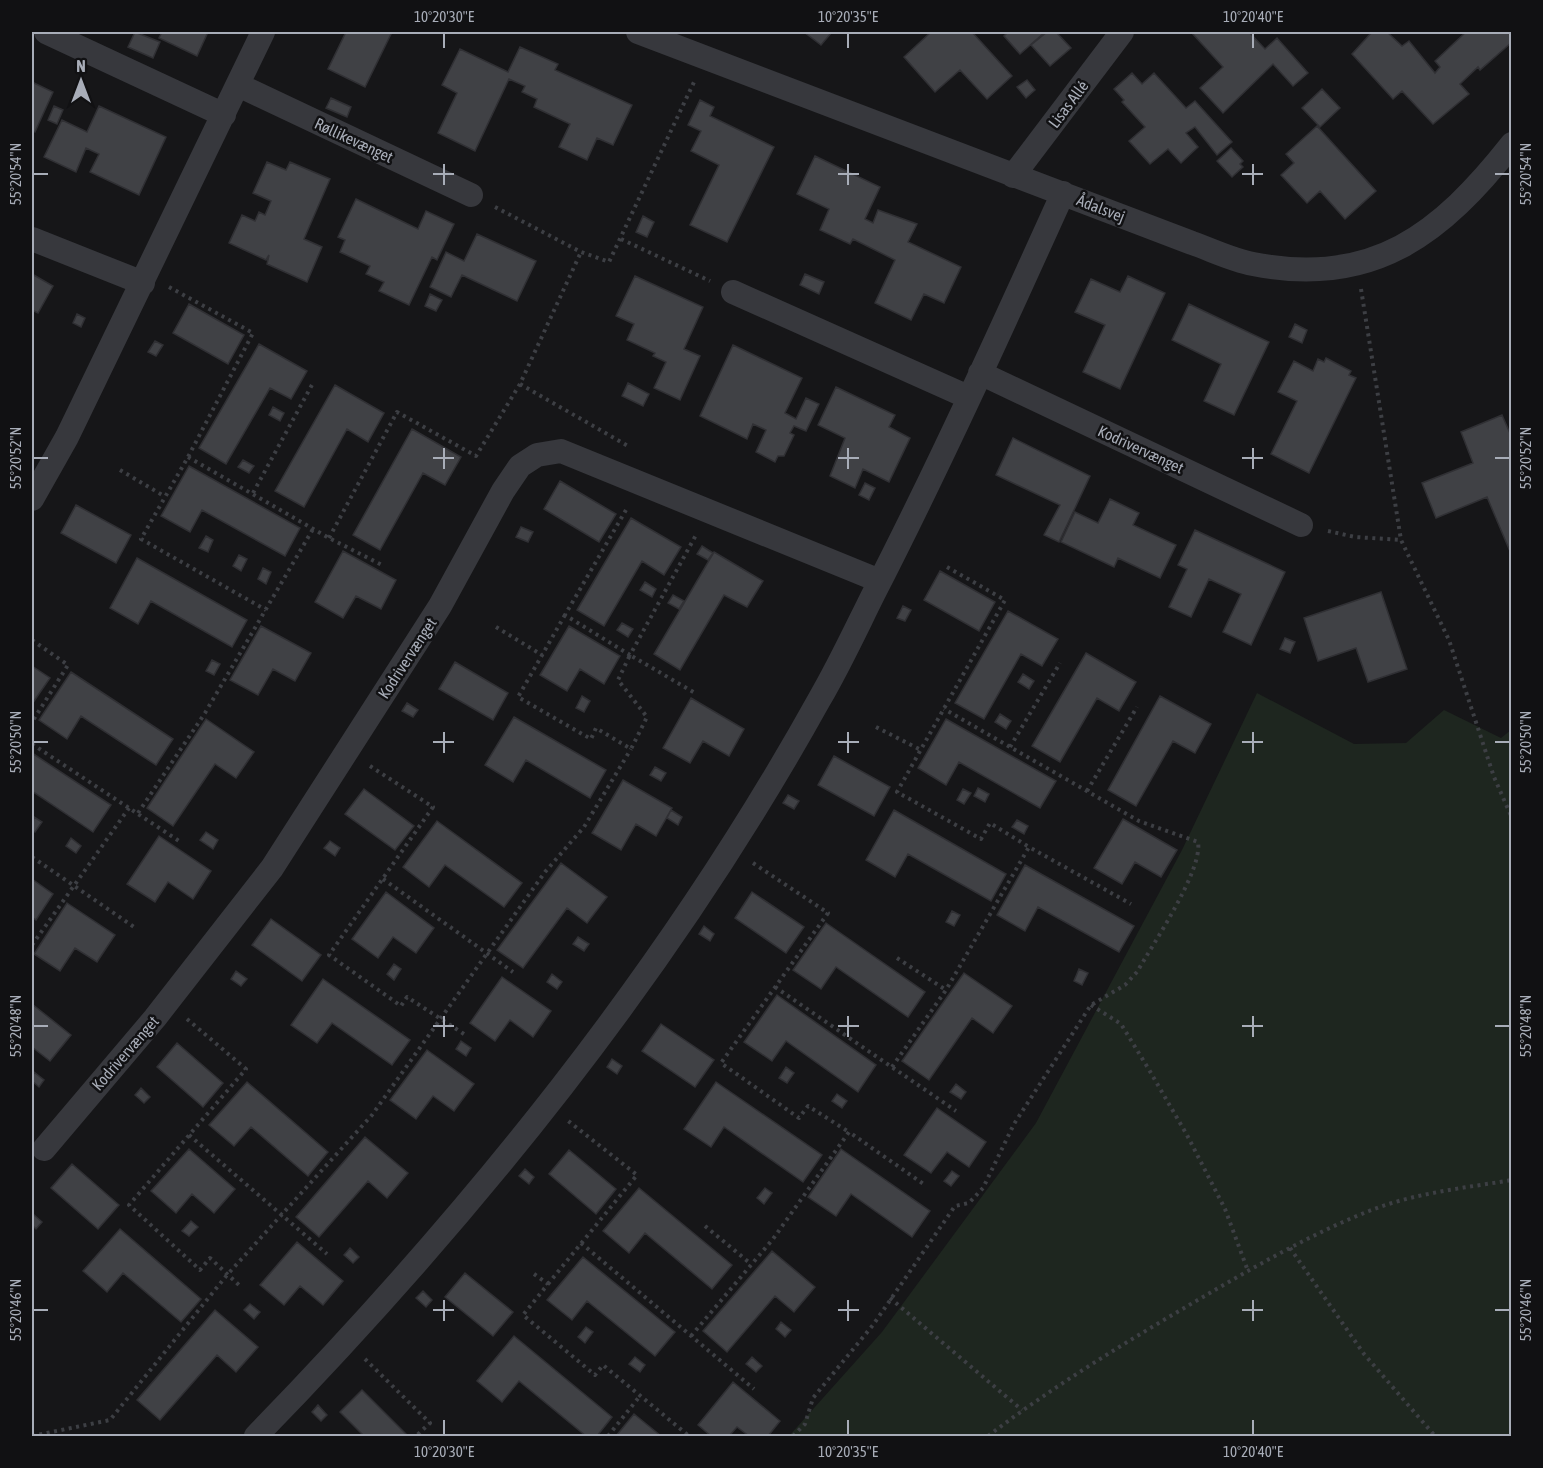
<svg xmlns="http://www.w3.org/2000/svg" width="1543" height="1468" font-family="'Asap Condensed',sans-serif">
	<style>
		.green { fill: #1e261f }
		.building { fill: #404145; stroke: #303034; stroke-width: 1.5 }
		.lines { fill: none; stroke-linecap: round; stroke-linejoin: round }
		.path { stroke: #3d3f44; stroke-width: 4; stroke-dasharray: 3 4.5; stroke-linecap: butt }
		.minor { stroke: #37383d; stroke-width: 24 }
		.ticks { fill: none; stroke: #a8adb8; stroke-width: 2 }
		.labels { text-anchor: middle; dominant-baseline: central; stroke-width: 5; stroke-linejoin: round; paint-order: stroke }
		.street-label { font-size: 16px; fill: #a8adb8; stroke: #111113 }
		.neatline { fill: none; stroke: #a8adb8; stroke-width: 2 }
		.ticks-label { font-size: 15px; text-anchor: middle; fill: #a8adb8 }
	</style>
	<rect width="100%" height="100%" fill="#161618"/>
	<path class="green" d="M1257,693L1354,744L1406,743L1444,710L1501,738L1511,730V1436H789L882,1332L1036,1123L1182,850Z"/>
	<path class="building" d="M135,32L160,42L153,58L128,47Z
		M162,32H208L197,56L159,38Z
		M346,32H392L365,87L328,69Z
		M804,32H832L821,45Z
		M931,32H972L1012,76L987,99L960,70L935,92L904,57Z
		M1008,32H1045L1020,54L1004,36Z
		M1047,32H1056L1071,48L1050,66L1031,45Z
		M1191,32H1249L1265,49L1277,38L1308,73L1293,86L1273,64L1223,113L1200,88L1223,67Z
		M1372,32H1387L1402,46L1409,41L1435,73L1440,67L1435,61L1466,32H1512V42L1480,70L1478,67L1460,84L1469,94L1433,124L1402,91L1393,99L1352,54Z
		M520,47L558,64L555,70L632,105L613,145L597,138L587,160L559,147L570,124L534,107L537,99L522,92L525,86L509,79L475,151L438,133L457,93L442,85L460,49L508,72Z
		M1132,73L1142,84L1154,73L1186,108L1195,101L1232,142L1217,155L1195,127L1186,133L1198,147L1181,163L1168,149L1150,164L1129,141L1145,127L1122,102L1124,100L1114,89Z
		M1027,80L1035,90L1026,98L1017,87Z
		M32,82L53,92L35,132L32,130Z
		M1322,89L1340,108L1320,127L1302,108Z
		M331,98L351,107L347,117L326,108Z
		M700,100L714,107L710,116L774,147L727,242L690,225L719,165L691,151L701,131L688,125Z
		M54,106L63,110L57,124L48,120Z
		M99,106L166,137L139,195L90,172L99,154L86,148L76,172L44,157L62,120L87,132Z
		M1317,126L1376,191L1345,219L1320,191L1307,203L1281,175L1294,163L1286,154Z
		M1231,148L1243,161L1240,164L1243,167L1232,177L1217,161Z
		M815,156L880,187L865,219L873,223L878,210L917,224L908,242L961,267L944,303L924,294L911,320L875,303L895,260L853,239L850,244L820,230L829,209L797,194Z
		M267,162L286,170L290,162L330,179L304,239L322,247L307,282L267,264L269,255L266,260L229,243L242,215L255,221L259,212L265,215L271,201L253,193Z
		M356,199L418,229L426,211L454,224L437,260L432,257L409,305L379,291L384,282L366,274L370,266L340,252L345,240L338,237Z
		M643,216L654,222L647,237L636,232Z
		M477,234L536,261L517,301L462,275L451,297L430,287L446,252L464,261Z
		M32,274L53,286L38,313L32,310Z
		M805,274L824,282L819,294L800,285Z
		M635,276L703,307L684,349L700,356L680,400L654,388L666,362L653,356L655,353L627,340L634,324L616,316Z
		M1128,276L1165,293L1120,389L1083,372L1105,325L1075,312L1091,279L1120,292Z
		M430,294L442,300L436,311L425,306Z
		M189,304L244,335L228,364L173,333Z
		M1189,304L1269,342L1234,415L1204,401L1221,364L1172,340Z
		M77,314L85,318L81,327L73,323Z
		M1295,324L1307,330L1302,343L1289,337Z
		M155,341L163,345L156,356L148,352Z
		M259,344L307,371L291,399L270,388L226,464L199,448Z
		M733,345L802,378L785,413L796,419L806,398L819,404L806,431L794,426L790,433L794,435L784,456H778L775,462L756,452L766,430L753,424L747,439L700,416Z
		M1326,358L1351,371L1349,375L1356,378L1309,473L1271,454L1297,401L1278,392L1294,361L1313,371L1318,359L1324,362Z
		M628,383L649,394L643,406L622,396Z
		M335,385L384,413L368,442L347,429L304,507L275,491Z
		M836,387L895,415L889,427L910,438L889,482L863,469L855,488L830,476L845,438L818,425Z
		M273,407L284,413L280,421L269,415Z
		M1502,415L1512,438V556L1487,497L1436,518L1422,483L1473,463L1461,432Z
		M412,429L461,457L445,485L423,473L380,550L353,535Z
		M1013,438L1090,476L1059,542L1044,535L1060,505L996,475Z
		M243,460L254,466L249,473L238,467Z
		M189,466L300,528L285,556L202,510L190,532L161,516Z
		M560,481L616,514L599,542L544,509Z
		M865,483L875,488L869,500L859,495Z
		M1110,499L1139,513L1133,525L1176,545L1160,578L1118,558L1114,567L1061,542L1075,512L1098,523Z
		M76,505L131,535L116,563L61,533Z
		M631,518L681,547L664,575L642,561L604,626L577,610Z
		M521,527L533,532L528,542L516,537Z
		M1195,530L1285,572L1251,645L1223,632L1241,594L1209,579L1191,617L1169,607L1187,569L1178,565Z
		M206,536L213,540L208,552L199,548Z
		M702,546L713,553L708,560L697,554Z
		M343,551L396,580L381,609L356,596L343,618L315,602Z
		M714,552L763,581L747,607L724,595L680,670L654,654Z
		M239,555L247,559L241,571L233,566Z
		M137,558L247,620L232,647L151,601L138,624L110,608Z
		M263,568L271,572L266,584L258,579Z
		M940,571L995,602L979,631L924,600Z
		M645,582L656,589L652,597L640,590Z
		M1381,592L1407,669L1368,682L1356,648L1318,661L1304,618Z
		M673,595L684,601L679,609L668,603Z
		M903,606L911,610L905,621L897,618Z
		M1008,611L1058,639L1042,666L1021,654L984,719L955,703Z
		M622,623L633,629L628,637L617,630Z
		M261,626L311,653L295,681L273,669L258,695L230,680Z
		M569,626L620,656L604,684L580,669L567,691L540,675Z
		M1285,638L1295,642L1290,653L1280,649Z
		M1086,653L1136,682L1119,711L1097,698L1060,762L1032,746Z
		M212,660L220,664L214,675L206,671Z
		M455,662L508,693L493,720L439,689Z
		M32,666L50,678L32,704Z
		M71,672L173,739L156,765L81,716L67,739L39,720Z
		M1023,674L1034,681L1029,689L1018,682Z
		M582,696L590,701L584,712L576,708Z
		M1160,696L1211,724L1195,753L1173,741L1136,806L1108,790Z
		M691,698L744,729L729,756L703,741L690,763L663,748Z
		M407,703L418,710L413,717L402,711Z
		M1000,714L1011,721L1006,729L995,722Z
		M514,717L606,770L590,798L526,760L513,782L485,765Z
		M206,719L254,752L236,778L215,764L173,826L147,808Z
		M946,719L1056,781L1040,808L959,762L946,785L918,768Z
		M32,753L111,805L93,832L32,791Z
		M834,756L890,787L874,816L818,785Z
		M655,767L666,773L661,781L650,775Z
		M623,780L672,808L656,836L636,824L621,850L592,833Z
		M978,788L989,794L985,802L974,796Z
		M364,789L414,826L395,850L345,814Z
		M963,789L971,793L964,804L957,800Z
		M788,795L799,801L794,809L783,803Z
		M671,810L682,817L678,825L667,818Z
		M894,810L1006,874L991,901L908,854L895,877L866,860Z
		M34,817L42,822L35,832L32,830Z
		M1123,819L1177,850L1161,877L1135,862L1122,884L1094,868Z
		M1017,820L1028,826L1024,834L1012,827Z
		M437,821L522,883L504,907L445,865L429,887L403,867Z
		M206,832L218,840L213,849L200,840Z
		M159,836L211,871L193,899L168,882L155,902L127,884Z
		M71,838L81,846L76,853L66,846Z
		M330,841L340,848L335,856L324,848Z
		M561,863L607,897L587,923L567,908L523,968L497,950Z
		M1025,865L1134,926L1119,952L1038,907L1025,931L997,915Z
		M32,879L53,894L36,920L32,917Z
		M386,892L434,928L416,953L393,937L378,958L352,939Z
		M752,892L804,927L786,953L735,918Z
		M67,903L115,935L97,962L75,948L60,971L34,954Z
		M952,911L960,915L954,926L946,922Z
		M271,919L321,955L302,981L252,945Z
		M826,923L925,992L908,1017L836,967L821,989L793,970Z
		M704,926L714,934L710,941L699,934Z
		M578,937L589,944L584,951L573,944Z
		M394,964L401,969L394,980L387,974Z
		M1079,969L1088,973L1082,985L1074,981Z
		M236,971L247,979L241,986L231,979Z
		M964,973L1012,1006L993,1033L972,1018L929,1080L902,1061Z
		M552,974L562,982L557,989L547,982Z
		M502,977L551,1011L533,1037L510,1020L495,1041L470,1023Z
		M323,979L410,1040L392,1065L332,1023L317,1043L291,1025Z
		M777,995L876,1065L858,1092L786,1041L772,1061L744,1042Z
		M32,1004L71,1035L50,1061L32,1047Z
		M661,1024L714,1060L695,1087L642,1051Z
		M461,1041L471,1048L466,1056L456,1049Z
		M177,1043L223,1083L203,1107L157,1067Z
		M427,1050L474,1084L454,1111L433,1096L416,1119L390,1100Z
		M612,1059L622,1066L617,1074L607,1067Z
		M786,1067L794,1073L787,1083L779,1078Z
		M34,1072L44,1080L39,1087L32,1081Z
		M247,1082L328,1152L308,1176L251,1127L234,1146L209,1125Z
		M716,1082L822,1155L803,1182L724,1127L711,1147L684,1129Z
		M956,1084L966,1092L961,1099L950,1092Z
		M141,1088L150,1097L144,1103L135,1095Z
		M837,1094L847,1101L842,1108L832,1101Z
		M937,1108L986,1142L969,1167L947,1152L931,1173L904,1155Z
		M365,1137L408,1173L387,1198L368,1181L319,1237L296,1217Z
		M189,1149L235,1189L214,1213L192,1194L176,1213L151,1191Z
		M841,1149L930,1211L912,1237L851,1194L836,1216L808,1197Z
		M569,1150L616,1189L596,1214L549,1174Z
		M72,1164L119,1205L98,1229L51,1188Z
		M525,1169L534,1177L529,1184L519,1176Z
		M952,1171L959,1176L951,1186L944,1181Z
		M639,1188L732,1265L712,1289L645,1233L629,1253L603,1231Z
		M765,1188L772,1193L764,1204L757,1198Z
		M33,1214L42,1222L36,1229L32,1225Z
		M191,1221L198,1227L189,1236L182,1231Z
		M120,1229L201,1299L181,1322L123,1273L107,1292L83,1271Z
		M297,1242L343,1281L323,1305L300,1286L284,1305L260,1285Z
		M350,1248L359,1257L353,1263L344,1255Z
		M772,1251L815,1287L794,1312L775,1296L727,1352L703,1331Z
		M583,1257L675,1332L655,1356L587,1301L572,1320L547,1300Z
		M465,1273L513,1312L493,1336L445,1297Z
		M423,1291L432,1300L426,1307L416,1298Z
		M250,1304L260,1312L254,1319L244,1310Z
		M215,1310L258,1347L236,1372L217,1355L160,1420L137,1400Z
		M781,1322L791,1330L785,1337L776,1329Z
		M586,1327L593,1332L585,1343L578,1337Z
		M514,1336L612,1417L597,1436H586L519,1381L502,1402L477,1381Z
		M635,1357L645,1365L640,1372L629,1364Z
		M752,1357L762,1366L756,1372L746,1364Z
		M733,1382L780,1421L768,1436H749L737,1427L729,1436H711L698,1425Z
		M362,1390L407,1435L405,1436H364L340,1412Z
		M318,1405L327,1415L321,1421L312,1412Z
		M634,1414L661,1436H616Z"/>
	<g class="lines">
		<path class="path" d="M495,207L581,252L609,262L694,82
			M621,239L710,281
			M169,287L253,333L188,457L141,539L266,610
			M1361,289L1401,540L1449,640L1494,777L1512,818
			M520,384L628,446
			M188,457L329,538L382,565
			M120,470L164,496
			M253,493L313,383
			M626,510L565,615L630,655L696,535
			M1328,531L1355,537L1401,540
			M329,538L397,412L476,456L520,384L581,252
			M947,567L1005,600L897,792L981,839L990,823L1029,847
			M565,615L518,697L591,739L596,728L631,749L647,717L618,680L630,655L695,693
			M496,627L542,655
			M32,640L68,665L32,722
			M876,727L921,750
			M32,744L182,843
			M1010,747L1060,663
			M370,766L433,807L329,955L401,1006L407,997L464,1034
			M1087,791L1137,707
			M138,813L205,713L313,529
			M32,857L137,929
			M753,863L828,913L721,1063L799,1118L808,1106L849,1132
			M383,879L513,972
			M32,945L129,808
			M897,958L946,990
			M775,987L956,1111
			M1091,1005L1121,1024L1148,1068L1187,1135L1225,1209L1248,1271
			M187,1019L246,1069L129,1205L200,1270L210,1258L240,1286
			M892,1067L946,990L1029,847L1131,904
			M189,1135L327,1254
			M705,1226L751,1264
			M581,1243L754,1389
			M1290,1248L1364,1354L1435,1436
			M534,1274L548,1284L523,1315L595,1375L603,1365L689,1436
			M548,1284L637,1175L567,1120
			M890,1298L1022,1410
			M691,1336L773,1239L849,1132L925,1185
			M365,1359L430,1423L416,1436
			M32,1436L110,1420L227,1275L372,1115L545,872L584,827L631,749
			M608,1436L640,1396
			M793,1436L805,1424L813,1398L873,1325L955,1206L969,1203L983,1188L1014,1124L1091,1005L1125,985L1137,972C1153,944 1203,870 1198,842L1139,821L944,709
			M988,1436C1055,1385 1129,1340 1203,1297C1256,1266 1311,1234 1369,1211C1414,1193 1464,1188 1512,1180"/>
		<path class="minor" d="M46,32L224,115
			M638,32L1192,243C1212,250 1232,260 1253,264C1373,288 1441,234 1512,144
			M238,85L471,195
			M1013,176L1122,32
			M32,239L143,283
			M733,292L968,397
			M980,373L1301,525
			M32,499L67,437L263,32
			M44,1149L155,1018L272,868L440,606L503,491L520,466L537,455L561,451L880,581
			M256,1436C471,1215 668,972 819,700C839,666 856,629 874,593C941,462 1002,328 1063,193"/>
	</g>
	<path class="ticks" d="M444,33V48M848,33V48M1253,33V48M444,164V185M848,164V185M1253,164V185M33,174H48M433,174H454M838,174H859M1242,174H1263M1495,174H1510M444,448V469M848,448V469M1253,448V469M33,458H48M433,458H454M838,458H859M1242,458H1263M1495,458H1510M444,732V753M848,732V753M1253,732V753M33,742H48M433,742H454M838,742H859M1242,742H1263M1495,742H1510M444,1016V1037M848,1016V1037M1253,1016V1037M33,1026H48M433,1026H454M838,1026H859M1242,1026H1263M1495,1026H1510M444,1300V1321M848,1300V1321M1253,1300V1321M33,1310H48M433,1310H454M838,1310H859M1242,1310H1263M1495,1310H1510M444,1420V1435M848,1420V1435M1253,1420V1435"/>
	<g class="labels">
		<g class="street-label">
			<text transform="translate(1068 104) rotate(-53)">Lisas Allé</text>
			<text transform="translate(354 140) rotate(25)">Røllikevænget</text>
			<text transform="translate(1101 208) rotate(21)">Ådalsvej</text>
			<text transform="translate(1141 449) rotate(25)">Kodrivervænget</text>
			<text transform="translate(407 658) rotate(-57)">Kodrivervænget</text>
			<text transform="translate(125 1053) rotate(-49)">Kodrivervænget</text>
		</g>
	</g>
	<rect width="1543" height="1468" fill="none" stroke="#111113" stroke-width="66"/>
	<g transform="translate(81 81)" stroke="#111113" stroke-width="4.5" paint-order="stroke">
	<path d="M0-4.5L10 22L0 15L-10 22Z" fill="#a8adb8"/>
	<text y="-9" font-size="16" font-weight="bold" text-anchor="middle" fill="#a8adb8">N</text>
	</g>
	<rect x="33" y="33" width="1477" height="1402" class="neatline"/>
	<g class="ticks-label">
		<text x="444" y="22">10°20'30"E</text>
		<text x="848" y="22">10°20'35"E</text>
		<text x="1253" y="22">10°20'40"E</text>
		<text transform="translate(16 174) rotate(-90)" y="5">55°20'54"N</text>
		<text transform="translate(1526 174) rotate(-90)" y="5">55°20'54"N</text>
		<text transform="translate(16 458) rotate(-90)" y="5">55°20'52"N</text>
		<text transform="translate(1526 458) rotate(-90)" y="5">55°20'52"N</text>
		<text transform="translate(16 742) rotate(-90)" y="5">55°20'50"N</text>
		<text transform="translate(1526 742) rotate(-90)" y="5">55°20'50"N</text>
		<text transform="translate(16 1026) rotate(-90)" y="5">55°20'48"N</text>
		<text transform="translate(1526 1026) rotate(-90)" y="5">55°20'48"N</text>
		<text transform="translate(16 1310) rotate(-90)" y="5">55°20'46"N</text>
		<text transform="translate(1526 1310) rotate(-90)" y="5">55°20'46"N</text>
		<text x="444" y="1457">10°20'30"E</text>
		<text x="848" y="1457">10°20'35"E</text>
		<text x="1253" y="1457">10°20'40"E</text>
	</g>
</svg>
